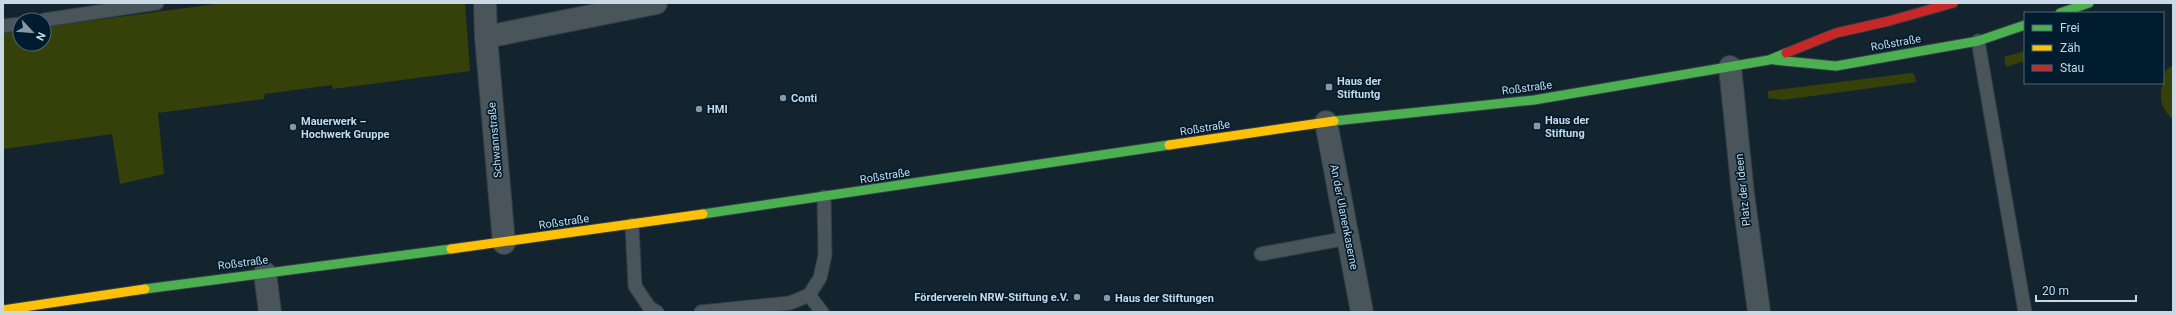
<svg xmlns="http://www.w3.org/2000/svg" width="2176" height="315" font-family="Roboto,sans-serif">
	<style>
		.grass { fill: #364109 }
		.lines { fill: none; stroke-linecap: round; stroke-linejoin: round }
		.lane-casing { stroke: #333e47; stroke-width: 15 }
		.street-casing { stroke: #333e47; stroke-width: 24 }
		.fast-casing { stroke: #333e47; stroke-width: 11 }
		.slow-casing { stroke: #333e47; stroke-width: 11 }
		.jam-casing { stroke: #333e47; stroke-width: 11 }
		.lane { stroke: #49545b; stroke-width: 13 }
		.street { stroke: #49545b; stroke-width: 22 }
		.fast { stroke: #4caf50; stroke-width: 9 }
		.slow { stroke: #ffc107; stroke-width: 9 }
		.jam { stroke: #c62828; stroke-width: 9 }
		.poi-dot { fill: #8999a4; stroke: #011c2e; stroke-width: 1.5 }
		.labels { text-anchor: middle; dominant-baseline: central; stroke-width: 3.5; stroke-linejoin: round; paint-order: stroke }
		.street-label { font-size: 11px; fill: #c8d8e4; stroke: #011c2e }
		.poi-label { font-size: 11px; font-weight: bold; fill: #c8d8e4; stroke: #011c2e; text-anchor: start }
	</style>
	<rect width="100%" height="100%" fill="#14242e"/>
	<path class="grass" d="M223,3H465L470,71L333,89L332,85L265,94L264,99L158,113L164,174L120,184L112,134L3,149V33L20,31V44H44V27Z
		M2025,51V61L2006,67L2004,57Z
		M2173,65V120C2155,102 2161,91 2166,70Z
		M1911,73L1914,74L1916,82L1783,100L1768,98V91Z"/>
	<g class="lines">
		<g class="lane-casing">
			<path id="lane" d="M44,20L157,3
				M3,26L20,24
				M1978,41L2025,312
				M632,225L635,286L649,307L657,312
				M1261,254L1348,238
				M809,295L822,312
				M701,312L790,303L809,295L820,278L825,255L824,197"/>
		</g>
		<g class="street-casing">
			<path id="street" d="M485,3L486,37L504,243
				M486,37L656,3
				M1730,67L1743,194L1759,312
				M1326,122L1362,312
				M265,273L270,312"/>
		</g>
		<g class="fast-casing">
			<path id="fast" d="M2060,13L2089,3
				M1774,60L1836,66L1978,41L2025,25
				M1334,121L1534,100L1769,60L1786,53
				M703,214L1169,145
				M145,289L451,249"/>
		</g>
		<g class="slow-casing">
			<path id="slow" d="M1169,145L1334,121
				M451,249L703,214
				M3,310L145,289"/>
		</g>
		<g class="jam-casing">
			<path id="jam" d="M1786,53L1836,33L1889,21L1953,3"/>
		</g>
		<use href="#lane" class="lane"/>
		<use href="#street" class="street"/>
		<use href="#fast" class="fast"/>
		<use href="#slow" class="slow"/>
		<use href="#jam" class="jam"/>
	</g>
	<g class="poi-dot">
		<rect x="1325" y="83" width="8" height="8" rx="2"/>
		<circle cx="783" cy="98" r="4"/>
		<circle cx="699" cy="109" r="4"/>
		<rect x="1533" y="122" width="8" height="8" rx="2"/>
		<circle cx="293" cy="127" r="4"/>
		<circle cx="1077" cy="297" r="4"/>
		<circle cx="1107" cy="298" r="4"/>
	</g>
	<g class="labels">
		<g class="street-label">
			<text transform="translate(1896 43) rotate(-10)">Roßstraße</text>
			<text transform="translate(1527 88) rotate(-7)">Roßstraße</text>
			<text transform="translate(1205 128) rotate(-9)">Roßstraße</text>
			<text transform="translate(495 140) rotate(-95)">Schwannstraße</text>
			<text transform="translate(885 176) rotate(-9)">Roßstraße</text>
			<text transform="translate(1743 190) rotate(-96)">Platz der Ideen</text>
			<text transform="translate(1344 217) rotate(79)">An der Ulanenkaserne</text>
			<text transform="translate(564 222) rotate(-8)">Roßstraße</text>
			<text transform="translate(243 263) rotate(-7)">Roßstraße</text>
		</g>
		<g class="poi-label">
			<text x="1337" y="81">Haus der<tspan x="1337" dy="13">Stiftuntg</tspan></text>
			<text x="791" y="98">Conti</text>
			<text x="707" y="109">HMI</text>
			<text x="1545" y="120">Haus der<tspan x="1545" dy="13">Stiftung</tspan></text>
			<text x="301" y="121">Mauerwerk –<tspan x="301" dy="13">Hochwerk Gruppe</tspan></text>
			<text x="1069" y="297" text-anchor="end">Förderverein NRW-Stiftung e.V.</text>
			<text x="1115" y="298">Haus der Stiftungen</text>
		</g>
	</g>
	<rect width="2176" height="315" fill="none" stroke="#c8d8e4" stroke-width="8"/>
	<rect x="2024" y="12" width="140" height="72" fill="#011c2e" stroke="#516777"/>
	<rect x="2032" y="25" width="20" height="6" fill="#4caf50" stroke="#516777"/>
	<text x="2060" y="32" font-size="12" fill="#c8d8e4">Frei</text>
	<rect x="2032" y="45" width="20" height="6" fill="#ffc107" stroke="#516777"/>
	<text x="2060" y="52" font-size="12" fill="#c8d8e4">Zäh</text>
	<rect x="2032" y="65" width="20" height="6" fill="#c62828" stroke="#516777"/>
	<text x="2060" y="72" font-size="12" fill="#c8d8e4">Stau</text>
	<g transform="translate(32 32) rotate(116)"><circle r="19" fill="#011c2e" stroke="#516777"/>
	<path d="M0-3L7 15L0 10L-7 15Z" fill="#8999a4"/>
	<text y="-6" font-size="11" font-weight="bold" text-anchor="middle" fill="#c8d8e4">N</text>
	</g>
	<path d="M2036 295v6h100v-6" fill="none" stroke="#c8d8e4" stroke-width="2"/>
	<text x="2042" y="295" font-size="12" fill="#c8d8e4" stroke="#011c2e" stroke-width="3" paint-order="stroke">20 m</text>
</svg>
